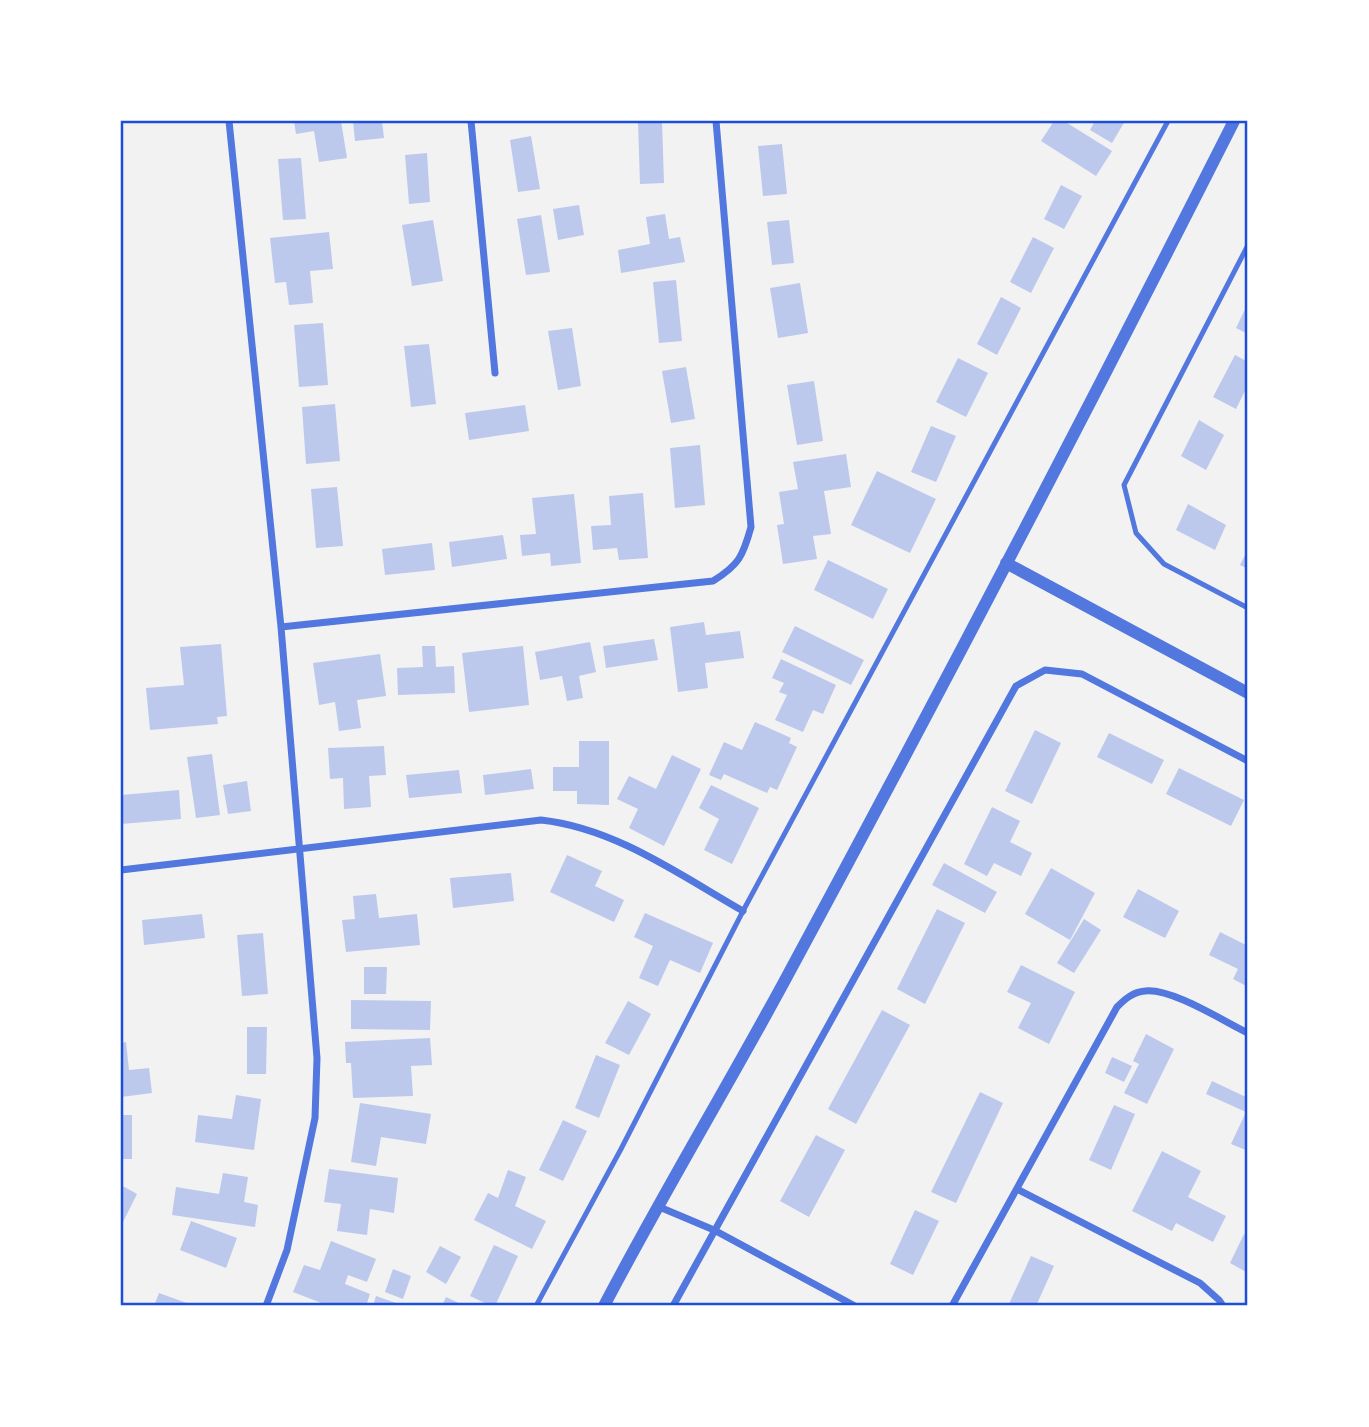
<svg xmlns="http://www.w3.org/2000/svg" width="1369" height="1427" font-family="Mulish,sans-serif">
	<style>
		.building { fill: #bdc9ec }
		.lines { fill: none; stroke-linecap: round; stroke-linejoin: round }
		.service { stroke: #5277de; stroke-width: 5 }
		.minor { stroke: #5277de; stroke-width: 7 }
		.tertiary { stroke: #5277de; stroke-width: 12 }
		.neatline { fill: none; stroke: #1d4ed8; stroke-width: 2.5 }
	</style>
	<rect width="100%" height="100%" fill="#f2f2f2"/>
	<path class="building" d="M294,121H341L347,158L319,162L314,131L296,134Z
		M353,121H382L384,138L355,141Z
		M638,121H662L664,183L640,184Z
		M1054,121H1064L1112,151L1096,176L1041,141Z
		M1095,121H1125L1112,143L1090,130Z
		M531,136L540,189L518,192L510,140Z
		M782,144L787,194L763,196L758,146Z
		M427,153L430,202L409,204L405,155Z
		M301,158L306,219L283,220L278,159Z
		M1061,185L1082,196L1064,229L1044,219Z
		M579,205L584,235L558,240L553,209Z
		M665,214L669,239L680,237L685,262L621,273L618,250L650,244L646,217Z
		M541,215L550,272L526,275L517,219Z
		M433,220L443,281L412,286L402,225Z
		M789,220L794,263L772,265L767,222Z
		M329,232L333,269L310,271L313,303L289,305L286,282L275,283L270,238Z
		M1033,237L1054,248L1031,293L1010,282Z
		M676,280L682,341L659,343L653,282Z
		M800,283L808,333L778,338L770,288Z
		M1001,297L1021,308L997,355L977,344Z
		M1248,303V334L1236,328Z
		M323,323L328,385L299,387L294,325Z
		M572,328L581,386L558,390L548,331Z
		M429,344L436,404L411,407L404,346Z
		M1235,355L1248,362V385L1236,409L1213,397Z
		M958,358L988,373L966,417L936,402Z
		M686,367L695,419L671,423L662,371Z
		M814,381L823,441L797,445L787,385Z
		M335,404L340,461L306,464L302,407Z
		M525,405L529,431L469,440L465,413Z
		M1199,420L1224,435L1206,470L1181,456Z
		M931,426L956,436L936,482L911,472Z
		M700,445L705,505L675,508L670,448Z
		M846,454L851,487L824,491L831,534L813,536L817,559L783,564L777,525L784,524L779,492L798,489L793,462Z
		M877,471L936,499L910,553L851,525Z
		M337,487L343,546L316,548L311,489Z
		M643,493L648,558L619,560L617,548L593,550L591,526L611,525L609,496Z
		M574,494L581,563L551,566L550,553L522,556L520,535L536,534L532,498Z
		M1188,504L1226,525L1215,550L1176,530Z
		M503,535L507,559L452,567L449,542Z
		M432,543L435,570L385,575L382,549Z
		M1248,549V569L1240,565Z
		M828,560L888,589L873,619L814,590Z
		M704,622L706,635L740,631L744,658L705,663L708,688L678,692L670,627Z
		M795,626L864,660L851,685L782,652Z
		M654,639L658,660L606,668L603,646Z
		M590,642L596,672L579,676L583,698L567,701L562,676L540,680L535,652Z
		M221,644L227,716L217,717L218,724L150,730L146,688L184,685L180,647Z
		M422,646H435L436,667L454,666L455,693L398,695L397,668L423,667Z
		M523,646L529,705L469,712L462,653Z
		M380,654L386,696L357,700L361,728L339,731L335,702L319,705L313,663Z
		M781,659L836,685L823,714L813,710L803,732L775,720L787,695L779,692L784,683L772,678Z
		M755,722L791,738L789,743L797,747L777,790L770,787L767,793L724,774L721,780L709,775L724,742L742,750Z
		M1035,730L1061,743L1032,804L1005,791Z
		M1109,733L1164,760L1152,784L1097,757Z
		M579,741H609V805L577,804V791H553V767H579Z
		M384,746L386,775L369,776L371,807L344,809L343,778L330,779L328,748Z
		M212,754L220,815L196,818L187,757Z
		M672,755L701,769L664,846L629,828L638,809L617,799L629,776L656,789Z
		M1179,768L1244,800L1231,826L1166,794Z
		M531,769L534,789L485,795L483,775Z
		M459,770L462,793L409,798L406,775Z
		M247,781L251,811L228,814L223,785Z
		M711,785L759,808L732,864L704,850L719,819L699,808Z
		M179,790L181,819L121,824V795Z
		M992,807L1020,821L1010,842L1032,853L1021,876L994,863L987,876L964,864Z
		M567,855L602,871L595,886L624,900L614,922L550,892Z
		M944,863L997,892L985,913L932,885Z
		M1051,868L1095,893L1070,940L1025,914Z
		M511,873L514,901L453,908L450,878Z
		M1138,889L1179,911L1165,938L1123,917Z
		M376,894L379,918L417,914L420,945L346,952L342,920L355,919L353,896Z
		M937,909L965,923L925,1004L897,989Z
		M645,913L713,943L700,973L670,960L658,986L639,978L653,946L634,937Z
		M202,914L205,938L144,945L142,920Z
		M1084,919L1101,930L1074,973L1057,963Z
		M1220,932L1248,946V987L1233,979L1238,969L1209,955Z
		M263,933L268,994L242,996L237,935Z
		M1021,965L1075,992L1049,1044L1018,1028L1031,1003L1007,992Z
		M364,967H387L386,994H364Z
		M351,1000L431,1001L430,1030L351,1029Z
		M628,1001L651,1014L629,1055L605,1043Z
		M882,1010L910,1025L856,1124L828,1109Z
		M247,1027H267L266,1074H247Z
		M1146,1034L1174,1049L1147,1104L1124,1093L1139,1064L1133,1061Z
		M430,1038L432,1065L411,1066L413,1096L353,1098L351,1063H346L345,1042Z
		M126,1042L129,1070L149,1068L152,1093L121,1097V1043Z
		M596,1055L620,1065L599,1118L575,1108Z
		M1112,1057L1132,1066L1124,1082L1105,1073Z
		M1212,1081L1248,1098V1151L1231,1144L1246,1112L1206,1094Z
		M980,1092L1003,1103L956,1203L931,1192Z
		M236,1095L261,1099L254,1150L195,1142L198,1115L232,1119Z
		M360,1103L431,1114L426,1144L381,1137L376,1166L351,1162Z
		M1114,1105L1135,1114L1111,1170L1089,1160Z
		M121,1115H132V1159H121Z
		M563,1120L587,1131L563,1181L539,1170Z
		M816,1135L845,1150L809,1217L780,1201Z
		M1162,1151L1201,1171L1188,1197L1226,1216L1213,1242L1176,1223L1172,1231L1132,1211Z
		M329,1169L398,1178L394,1213L370,1209L367,1235L337,1231L341,1204L324,1202Z
		M508,1170L526,1177L515,1206L546,1221L532,1249L474,1220L488,1193L498,1198Z
		M223,1173L248,1177L244,1202L258,1205L255,1227L172,1215L176,1187L219,1194Z
		M121,1185L137,1194L121,1226Z
		M915,1210L939,1221L913,1275L890,1264Z
		M191,1221L237,1238L226,1268L180,1250Z
		M1244,1234L1248,1236V1273L1230,1263Z
		M331,1241L376,1259L367,1282L348,1275L345,1284L370,1294L366,1306H329L293,1292L304,1265L320,1270Z
		M494,1245L518,1256L495,1306H491L470,1296Z
		M440,1246L461,1257L446,1284L426,1272Z
		M1031,1256L1054,1266L1036,1306H1008Z
		M393,1269L411,1276L403,1299L385,1292Z
		M159,1293L195,1306H154Z
		M376,1296L399,1304V1306H373Z
		M446,1297L465,1306H442Z"/>
	<g class="lines">
		<path class="service" d="M1248,245L1124,485L1136,533L1164,564L1248,608
			M536,1306L621,1149L743,911L1168,121"/>
		<path class="minor" d="M229,121L281,627L317,1058L315,1118L287,1250L266,1306
			M471,121L495,373
			M281,627L713,581C739,565 743,556 751,527L716,121
			M121,870L541,820C615,828 680,875 743,911
			M1017,1189L1200,1283L1219,1300L1223,1306
			M657,1206L714,1230L855,1306
			M673,1306L1016,686L1045,670L1082,674L1248,761
			M952,1306L1117,1007C1125,999 1133,992 1145,991C1172,988 1223,1021 1248,1033"/>
		<path class="tertiary" d="M1006,563L1248,693
			M604,1306C661,1197 725,1091 784,982C938,697 1088,410 1234,121"/>
	</g>
	<rect width="1369" height="1427" fill="none" stroke="#ffffff" stroke-width="245"/>
	<rect x="122" y="122" width="1124" height="1182" class="neatline"/>
</svg>
